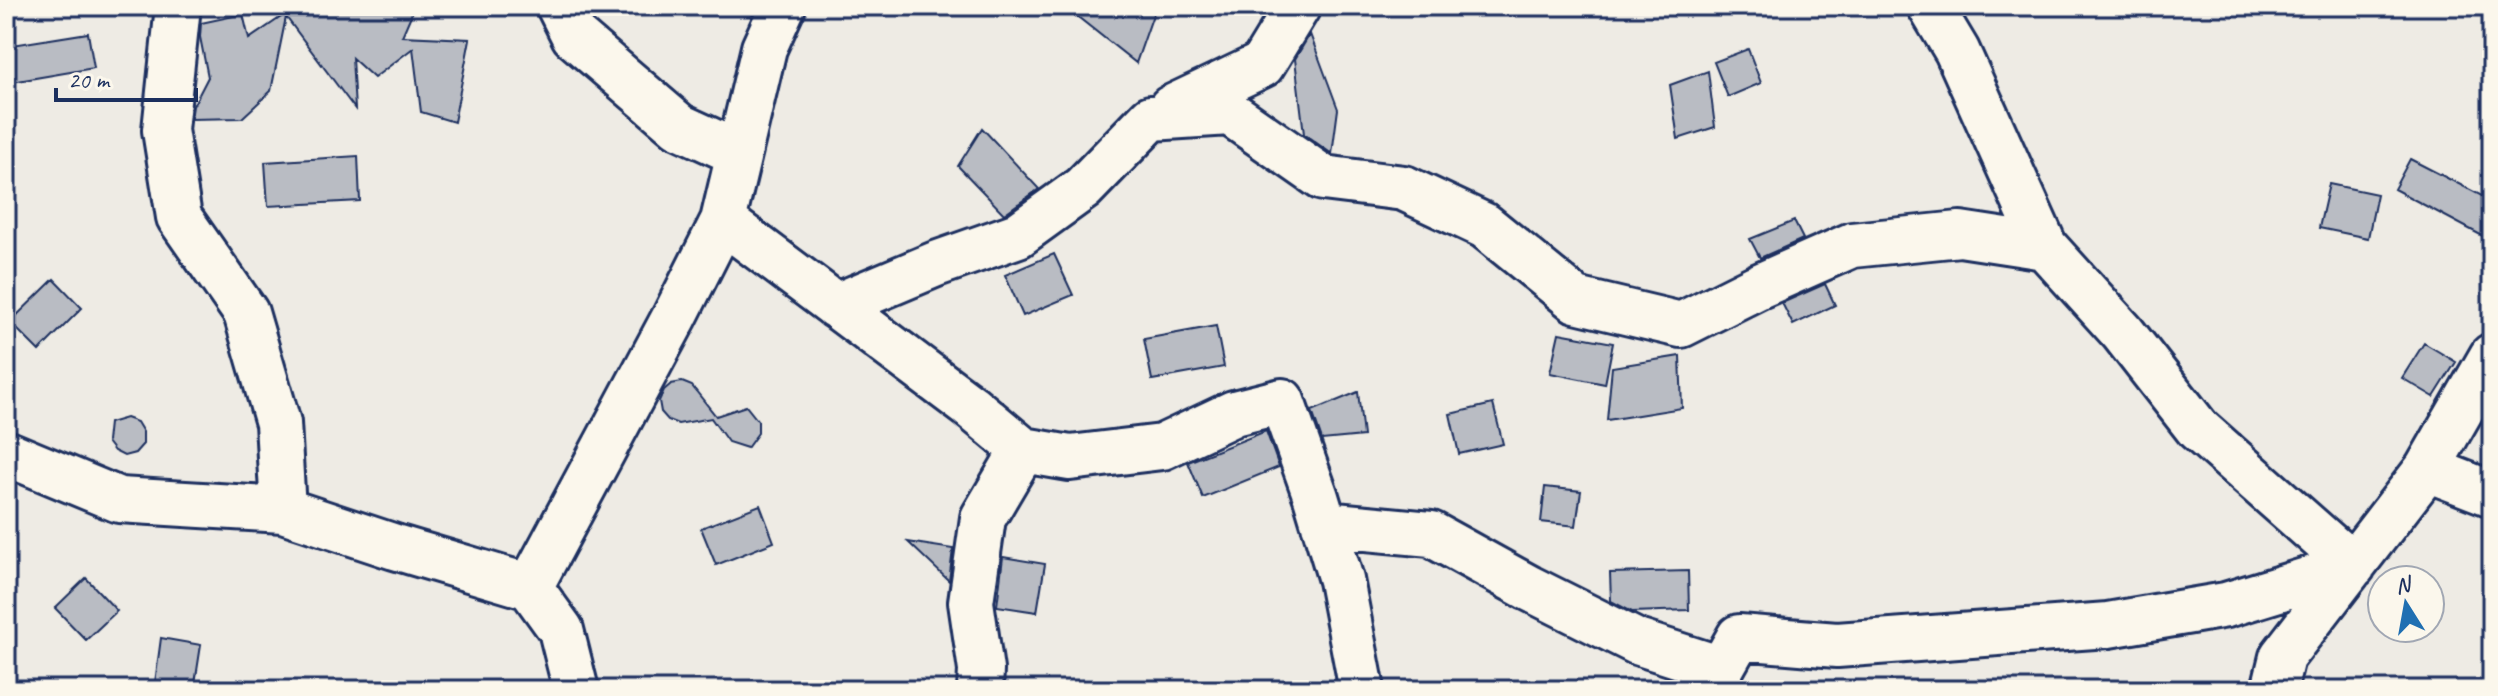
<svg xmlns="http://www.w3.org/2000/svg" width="2498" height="696" font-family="Caveat,sans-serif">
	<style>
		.building { fill: #b9bcc3; stroke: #1b2f5e; stroke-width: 2 }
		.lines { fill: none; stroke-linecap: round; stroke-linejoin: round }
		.minor-casing { stroke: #1b2f5e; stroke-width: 50 }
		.minor { stroke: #fbf7ec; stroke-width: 44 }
	</style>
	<rect width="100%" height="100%" fill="#eeebe4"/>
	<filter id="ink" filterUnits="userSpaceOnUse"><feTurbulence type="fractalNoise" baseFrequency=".0125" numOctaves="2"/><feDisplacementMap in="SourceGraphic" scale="16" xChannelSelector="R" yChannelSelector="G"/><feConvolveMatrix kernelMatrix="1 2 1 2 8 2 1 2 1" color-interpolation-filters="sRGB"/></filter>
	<g filter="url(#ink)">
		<path class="building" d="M278,6H415L402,36L470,39L454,122L421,112L413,48L374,78L352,58L355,109L286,17L271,91L242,118L191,119L193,106L208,77L200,37L201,23L243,14L249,39L284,15Z
			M1064,6H1156L1136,63Z
			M88,33L94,68L6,83V46Z
			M1310,34L1338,109L1332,154L1304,134L1295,59Z
			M1748,49L1761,83L1728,97L1714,62Z
			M1708,71L1715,127L1678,139L1670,85Z
			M982,128L1039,189L1004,214L958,166Z
			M358,156L360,201L268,206L265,162Z
			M2410,159L2492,201V241L2394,189Z
			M2329,184L2377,194L2368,238L2319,228Z
			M1794,221L1803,239L1760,258L1750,239Z
			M1054,254L1073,295L1023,316L1005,275Z
			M54,279L82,308L39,351L10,322Z
			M1825,284L1835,305L1793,325L1782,303Z
			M1216,326L1224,367L1152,380L1144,339Z
			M1559,333L1613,343L1605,384L1550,373Z
			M2424,343L2456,362L2434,397L2402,378Z
			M1680,356L1682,408L1607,420L1612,367Z
			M682,382L692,386L716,416L746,406L758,421V433L747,448L728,442L711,418L678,424L668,420L661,412L659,401L664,390L671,384Z
			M1358,392L1363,436L1322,440L1312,411Z
			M1493,404L1503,444L1459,454L1450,414Z
			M126,418L137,422L143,432V444L135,453L124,456L114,451L107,442L109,423Z
			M1266,431L1279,467L1203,498L1188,462Z
			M1545,487L1581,491L1576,526L1541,522Z
			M760,505L774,542L716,565L701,528Z
			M908,542L953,549L949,581Z
			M1003,557L1045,564L1037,612L997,606Z
			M1688,571L1689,610L1632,612L1611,601L1610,573Z
			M86,578L117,611L86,640L55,608Z
			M161,638L201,645L194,690H154Z"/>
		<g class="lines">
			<g class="minor-casing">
				<path id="minor" d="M178,6L165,130L179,217L246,313L278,423L283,510
					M559,6L574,36L679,126L738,153
					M1930,6L1957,51L2045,247
					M1171,108L1262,65L1298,6
					M723,221L970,406L1023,450L1070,458L1162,447L1234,413L1282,401L1316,497L1341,580L1362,690
					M836,306L936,264L1018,235L1083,188L1151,118L1230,113L1323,178L1404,188L1485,226L1576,300L1681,325L1757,287L1852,245L1960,234L2045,247L2123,333L2198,429L2353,566L2226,605L2108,625L1837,645L1739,637L1709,690
					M6,453L119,500L283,510L395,547L530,587L561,630L576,690
					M2427,469L2492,494
					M1324,524L1431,534L1529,588L1637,642L1721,669
					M530,587L675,316L723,221L764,48L783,6
					M980,690L981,670L971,602L983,518L1023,450
					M2274,690L2282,657L2427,469L2492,356"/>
			</g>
			<use href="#minor" class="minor"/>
		</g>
	</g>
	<rect width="2498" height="696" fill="none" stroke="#fbf7ec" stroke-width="32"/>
	<rect x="16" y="16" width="2466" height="664" fill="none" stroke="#1b2f5e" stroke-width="3" filter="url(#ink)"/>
	<g transform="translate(2406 604) rotate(349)"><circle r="38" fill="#fbf7ec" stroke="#a1a7b3" stroke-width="2"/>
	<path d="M0-6L14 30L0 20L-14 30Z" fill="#1f6fb2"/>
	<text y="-12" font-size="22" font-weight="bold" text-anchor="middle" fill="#1b2f5e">N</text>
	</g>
	<path d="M56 88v12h140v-12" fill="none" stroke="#1b2f5e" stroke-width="4"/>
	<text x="68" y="88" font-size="24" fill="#1b2f5e" stroke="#fbf7ec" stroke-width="6" paint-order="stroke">20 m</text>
</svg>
